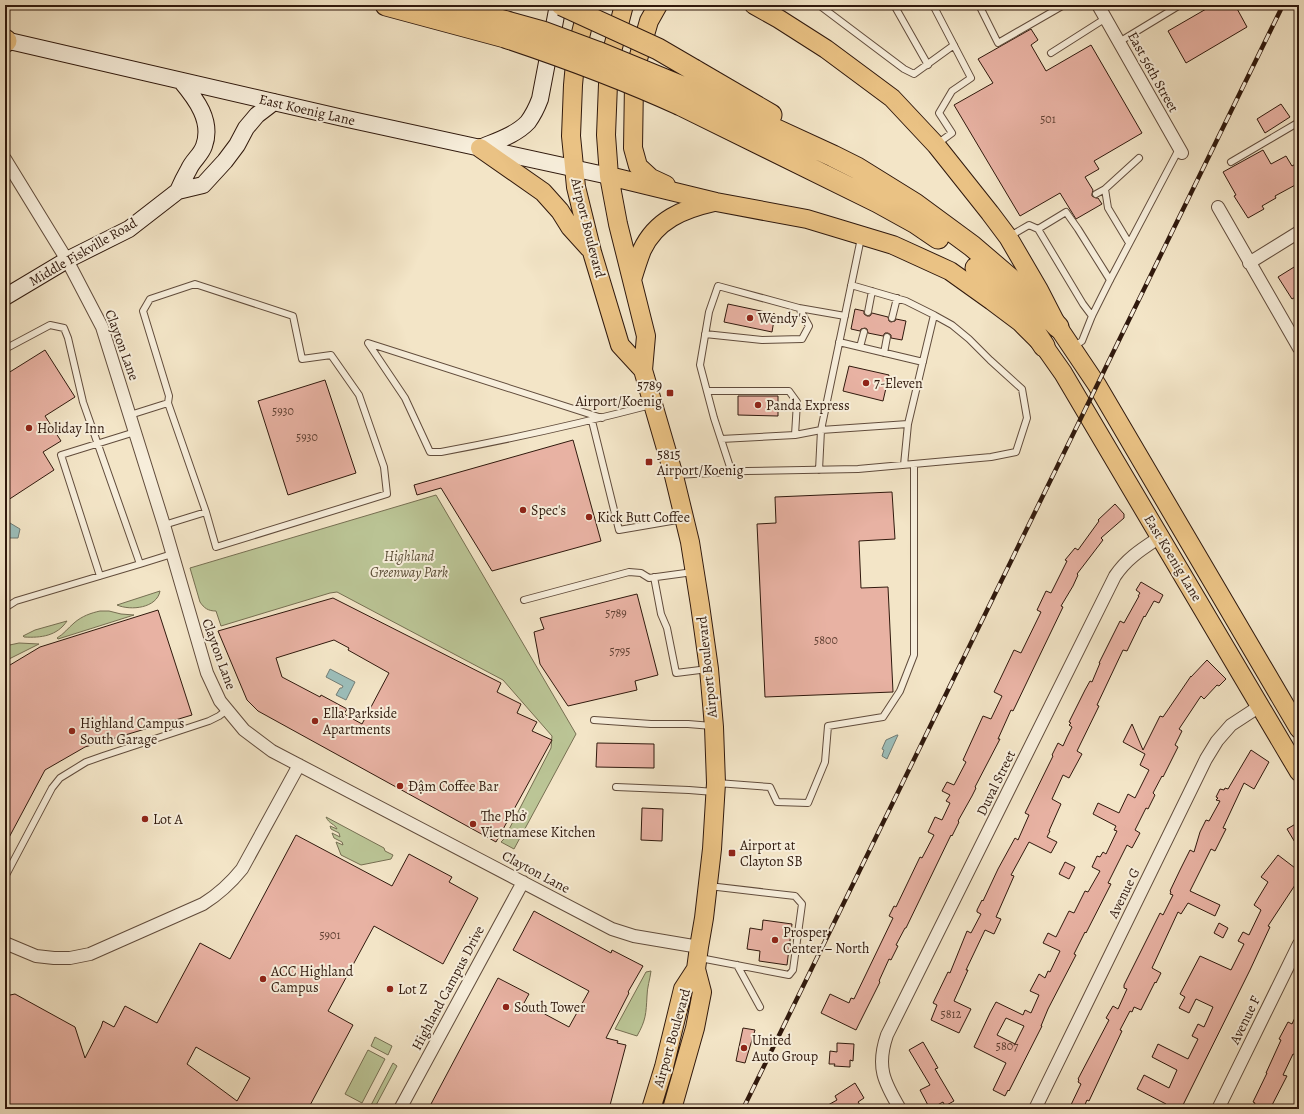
<svg xmlns="http://www.w3.org/2000/svg" width="1304" height="1114" font-family="Alegreya,serif">
	<style>
		.green { fill: #bbc596; stroke: #766f52 }
		.water { fill: #9cbeba; stroke: #717c75 }
		.building { fill: #e8b2a3; stroke: #30190d; fill-rule: evenodd }
		.lines { fill: none; stroke-linecap: round; stroke-linejoin: round }
		.lane-casing { stroke: #614c3c; stroke-width: 8 }
		.street-casing { stroke: #614c3c; stroke-width: 14 }
		.secondary-casing { stroke: #30190d; stroke-width: 18 }
		.primary-casing { stroke: #30190d; stroke-width: 20 }
		.highway-casing { stroke: #30190d; stroke-width: 23 }
		.lane { stroke: #f7eedb; stroke-width: 6 }
		.street { stroke: #f7eedb; stroke-width: 12 }
		.secondary { stroke: #f7eedb; stroke-width: 16 }
		.primary { stroke: #eac284; stroke-width: 18 }
		.highway { stroke: #eac284; stroke-width: 21 }
		.rail-casing { stroke: #30190d; stroke-width: 4.5 }
		.rail { stroke: #f7eedb; stroke-width: 3; stroke-dasharray: 9; stroke-linecap: butt }
		.highway-bridge-casing { stroke: #30190d; stroke-width: 23; stroke-linecap: butt }
		.highway-bridge { stroke: #eac284; stroke-width: 21 }
		.poi-dot { fill: #8f2418; stroke: #f7eedb; stroke-width: 1.5 }
		.labels { text-anchor: middle; dominant-baseline: central; stroke-width: 4; stroke-linejoin: round; paint-order: stroke }
		.number-label { font-size: 12px; fill: #5e3f32 }
		.street-label { font-size: 14px; fill: #30190d; stroke: #f7eedb }
		.poi-label { font-size: 14px; fill: #30190d; stroke: #f7eedb; text-anchor: start }
		.park-label { font-size: 14px; font-style: italic; fill: #5a4d36; stroke: #f7eedb }
	</style>
	<rect width="100%" height="100%" fill="#f3e5c7"/>
	<filter id="stains"><feTurbulence type="fractalNoise" baseFrequency=".005" numOctaves="4"/><feColorMatrix values="0 0 0 0 .2 0 0 0 0 .09 0 0 0 0 .02 0 0 0 .5 -.17"/></filter>
	<radialGradient id="worn" r=".72"><stop offset=".6" stop-color="#630" stop-opacity="0"/><stop offset="1" stop-color="#630" stop-opacity=".3"/></radialGradient>
	<path class="green" d="M436,495L576,734L514,849L501,842L504,839L551,748L552,736L503,680L337,592L330,593L221,626L216,611C208,611 204,608 200,602L190,568Z
		M160,591C157,608 131,611 117,605Z
		M100,611H109L121,614L134,615L58,639L57,638C64,634 68,628 74,623C82,616 91,613 100,611Z
		M67,621C57,636 41,638 24,637L23,636L35,630Z
		M19,643L39,644L5,661V646Z
		M326,817L384,848L385,851L393,855L391,859L361,865L341,855L336,842L343,845L342,842L334,838L332,833L340,837L339,833L331,829L330,826L337,829C335,824 329,824 326,817Z
		M651,971C650,979 647,988 647,996C646,1014 646,1020 637,1036L615,1029L646,972Z
		M375,1037L392,1046L388,1055L371,1046Z
		M368,1050L385,1059L362,1103L345,1094Z
		M393,1063L397,1066L374,1109L370,1107Z"/>
	<path class="water" d="M5,520L20,529L18,538H8L5,533Z
		M330,669L355,682L346,700L336,695L340,688H342L343,686L326,677Z
		M897,735H898L887,759L882,756L884,750L882,749L886,740Z"/>
	<path class="building" d="M1213,5H1235L1247,27L1186,63L1168,31Z
		M1031,29L1038,40L1031,45L1046,71L1091,45L1142,133L1094,161L1099,169L1085,177L1093,190L1092,194V196L1096,198H1098L1102,204L1076,219L1060,193L1020,216L954,105L993,83L978,59Z
		M1281,104L1290,117L1265,133L1257,119Z
		M1263,150L1271,164L1286,156L1292,166L1299,162V183L1275,196L1276,198L1262,206L1264,209L1248,218L1234,196L1236,195L1223,172Z
		M1299,264V295L1292,299L1278,277Z
		M728,304L775,314L772,332L724,322Z
		M855,309L864,311V314L867,316H870L872,313L888,317L889,321L891,322L895,321L896,319L906,321L902,340L891,338V335L888,333H885L883,336L868,333L867,329L865,328L861,329L860,331L851,329Z
		M45,350L75,397L45,416L61,441L43,452L54,470L5,502V375Z
		M849,366L889,375L883,401L843,391Z
		M325,380L356,473L288,495L258,401Z
		M738,396H778V416L738,415Z
		M573,440L601,541L492,571L441,488L417,495L414,485Z
		M892,492L895,539L859,541L861,588L888,587L893,692L765,697L757,524L776,523L775,497Z
		M1115,504L1124,514V518L1101,538L1103,540L1077,574L1078,575L1073,586L1061,606L1063,607L1037,661L1015,707L1013,711L1011,710L998,739H1000L975,787L976,788L972,796L958,821L959,822L952,836L951,835L906,928H905L896,945L898,946L891,960L889,959L879,981L880,982L856,1030L821,1013L830,994L849,1003L851,998L854,999L893,918L889,916L894,906L896,907L920,857L922,858L934,835L928,832L935,817L942,820L950,803L946,801L950,795L942,791L947,782L954,785L966,762L963,760L983,716L991,719L1002,696L994,692L1014,650L1021,653L1041,612L1037,610L1046,591L1051,593L1067,561L1065,560L1075,548L1078,550L1099,521L1098,520Z
		M1141,582L1163,595L1159,603L1154,601L1145,617L1144,616L1127,651L1123,650L1097,705L1099,706L1077,751L1082,754L1069,778L1063,775L1052,799L1061,804L1049,831H1050L1047,837L1057,842L1051,853L1029,842L1011,875L1014,876L996,917L1001,919L994,934L985,930L966,970H968L954,1001L971,1009L959,1033L931,1020L937,1005L933,1003L948,972L950,973L967,931L971,933L981,914L977,912V910L982,900L983,901L998,869L1015,838L1018,840L1029,815L1025,813L1053,756L1052,755L1058,743L1063,746L1067,737L1072,727L1069,725L1071,723L1069,722L1085,690L1090,681L1092,682L1100,663H1099L1120,621L1124,623L1139,596H1138L1140,593L1136,590Z
		M637,594L658,675L635,681L637,690L568,706L540,664L534,632L544,629L540,618Z
		M333,598L501,683L497,692L521,704L517,713L537,722L532,731L552,740L496,842L258,711L247,700L218,631ZM334,640L349,648L348,650L389,673L362,724L344,714L347,709L321,695L320,697L282,677L276,658Z
		M158,610L192,715L85,747L45,770L5,845V668L40,647Z
		M1207,660L1226,679L1219,686L1217,685L1204,699L1201,696L1179,729L1182,731L1175,745L1178,747L1163,777L1162,776L1153,793L1155,795L1148,809L1146,808L1135,830L1140,833L1132,848L1127,845L1108,883L1111,884L1086,933L1085,932L1074,954L1076,955L1048,1009L1041,1026H1042L1009,1091L1008,1090L1005,1096L993,1090L1006,1063L974,1047L990,1013L996,1002L1023,1015L1025,1010L1031,1013L1039,995L1030,991L1039,974L1045,978L1048,971L1050,972L1060,951L1043,943L1048,933L1056,937L1069,911L1074,913L1085,891L1088,892L1100,871L1092,867L1097,856L1100,857L1103,852L1106,854L1117,831L1114,830L1116,826L1093,814L1098,803L1119,813L1128,794L1135,798L1149,770L1140,765L1145,754L1123,742L1132,724L1143,750L1160,716L1163,717L1191,676V677ZM1006,1018L1024,1026L1015,1044L997,1035Z
		M597,743L654,744V768L596,767Z
		M1251,750L1269,762L1254,789L1244,783L1223,828L1226,829L1215,851L1211,849L1190,891L1220,905L1215,916L1188,903L1181,914L1178,912L1152,968L1161,973L1156,983L1155,982L1141,1010L1134,1007L1132,1012L1130,1011L1120,1030L1122,1031L1089,1101L1087,1100L1083,1109H1069L1081,1084L1078,1082L1079,1080L1078,1079L1109,1020L1106,1018L1113,1006L1118,1009L1127,989L1124,988V985L1160,913L1163,915L1173,895L1170,894L1171,892L1170,891L1180,870L1190,850L1194,852L1200,832L1206,820L1209,821L1220,801L1216,800L1218,798L1216,797L1220,789L1224,790L1225,788L1228,789Z
		M642,808L663,809L662,841L641,840Z
		M1299,822V849L1287,829Z
		M296,835L392,886L409,854L452,877L449,882L478,898L443,964L374,926L328,1011L353,1025L308,1109H5V996L15,994L75,1027L85,1058L101,1027L103,1021L114,1027L125,1006L157,1023L200,943L230,959ZM196,1047L250,1078L237,1101L187,1064Z
		M1278,855L1299,871V879L1268,926L1270,927L1250,970L1181,1109H1163L1166,1104L1137,1089L1144,1075L1169,1088L1177,1070L1152,1057L1158,1044L1188,1059L1198,1039L1192,1036L1198,1024L1204,1027L1213,1007L1196,999L1189,1013L1179,1008L1185,997L1180,994L1200,956L1231,970L1244,944L1238,941L1243,932L1249,935L1261,910L1254,905L1268,882L1261,877Z
		M1065,862L1075,867L1069,879L1059,874Z
		M534,911L611,953L612,950L643,966L628,992L629,993L606,1038L618,1041L617,1043L626,1045L609,1109H441L431,1104L498,978L529,994L524,1003L569,1027L589,991L513,950Z
		M763,920L792,924L787,965L759,961L760,951L747,949L750,928L762,930Z
		M1219,923L1228,928L1223,938L1214,933Z
		M1299,1009V1050L1296,1055L1293,1054L1283,1075L1287,1076L1270,1109H1260L1254,1106L1255,1103L1253,1102L1267,1073H1266L1281,1040L1279,1039L1288,1022L1292,1024Z
		M743,1028L755,1030L745,1063L736,1061Z
		M923,1042L938,1068L935,1069L954,1101L945,1106L943,1102L930,1109L920,1090L930,1085L909,1050Z
		M837,1043L854,1044L853,1061L850,1060V1067L834,1066L835,1064H829L830,1051L837,1052Z
		M855,1083L864,1098L858,1102L863,1109H821L837,1100L835,1096Z"/>
	<g class="lines">
		<g class="lane-casing">
			<path id="lane" d="M819,5L904,69L914,74L954,45
				M894,5L928,65
				M933,5L971,78L952,91L939,113L952,133L937,144
				M979,5L998,43L1064,5
				M1119,42L1180,5
				M1051,53L1106,18
				M1231,162L1299,122
				M1096,194L1105,189
				M1038,229L1066,212L1078,229L1110,280
				M1010,236L1029,225L1038,229L1083,304L1092,316
				M1129,243L1108,208L1105,189L1139,158
				M851,285L906,301L934,315
				M799,308L845,316
				M868,312L872,291
				M892,318L897,298
				M705,334L762,340L802,339L809,326L799,308L718,286L709,312L700,365L714,418L732,473
				M839,342L923,362
				M860,347L864,332
				M1073,347L1082,341L1092,316L1110,280L1179,149
				M5,349L50,325L64,328L68,338L83,402L140,564L16,601L5,608
				M884,353L887,337
				M707,391H789L797,402L795,435
				M168,403L206,512
				M130,415L168,403L169,396L143,311L150,299L195,284L293,316L302,359L331,355L359,395L384,467L387,494L216,547L206,512L164,525
				M602,418L368,343L405,398L430,452H441C511,439 582,423 651,405
				M592,421L619,530L683,519
				M904,465L908,424
				M819,470L821,430L861,238
				M676,475L747,471L858,469L991,457L1016,452L1027,418L1022,389L990,360L969,339L952,325L934,315L908,424L821,430L795,435L721,439
				M140,564L172,554
				M100,576L61,455L135,432
				M654,577L661,614L667,628L676,673L708,669
				M524,600L629,572L641,573L649,578L693,572
				M594,720L651,724H688L712,726
				M717,783L770,787L777,802L808,803L825,762L828,726L883,717L900,691L914,655V464
				M616,787L689,790L714,792
				M5,877L52,788L60,778L86,762L103,756L209,721L219,716L227,710
				M700,958L789,975L793,970L802,904L795,896L709,886
				M737,965L760,1007"/>
		</g>
		<g class="street-casing">
			<path id="street" d="M1098,5L1182,153
				M5,159L67,260L102,327L164,525L207,673L220,701L244,730L272,751L612,929L634,936L699,947
				M1218,207L1299,348
				M1249,263L1299,232
				M5,943L36,956L54,958H70L90,954L203,904C219,894 230,884 242,869L299,765
				M400,1109L523,882
				M900,1109C884,1082 876,1067 887,1035L1115,576C1127,558 1142,549 1160,537
				M1035,1109L1206,759L1217,741L1231,725L1260,706
				M1218,1109L1299,944"/>
		</g>
		<g class="secondary-casing">
			<path id="secondary" d="M5,40L343,118L609,176
				M480,148C496,141 516,135 528,122C533,115 537,107 540,99L558,5
				M178,191C181,184 185,176 189,169C193,160 201,155 204,146C213,121 196,99 181,81
				M5,297L67,260L129,229L178,191L203,185L225,161L237,145L246,128L257,115L274,102"/>
		</g>
		<g class="primary-casing">
			<path id="primary" d="M588,5L576,53L573,85L571,136L576,187L592,252L620,345L643,370
				M624,5L610,59L608,84L606,135L609,176L618,224L646,336L643,370L674,476L690,542L700,605L709,669L714,727L716,783L712,849L704,918L699,947L696,969L702,992L695,1028L672,1109
				M658,5L649,21L638,59L634,83L633,148L638,166L651,178L666,185
				M754,5L779,19L826,49L892,98L936,145L990,213L1008,237L1039,290L1058,327L1097,385L1299,729
				M480,148L543,192L560,211L570,227L589,248
				M609,176L716,202L807,219L893,245L950,271L992,301L1020,322L1044,346L1063,373L1299,772
				M632,280C635,270 638,260 642,250C656,220 683,209 714,202
				M651,1109L664,1067L683,989L696,969"/>
		</g>
		<g class="highway-casing">
			<path id="highway" d="M386,5L505,37
				M447,5L507,22
				M5,40L6,41
				M694,70L771,115
				M687,89L833,156L857,168L915,204L972,246L1020,287L1058,327
				M681,105L878,202L916,223L938,238
				M976,268L1019,308L1044,346"/>
		</g>
		<use href="#lane" class="lane"/>
		<use href="#street" class="street"/>
		<use href="#secondary" class="secondary"/>
		<use href="#primary" class="primary"/>
		<use href="#highway" class="highway"/>
		<g class="rail-casing">
			<path id="rail" d="M743,1109L1283,5"/>
		</g>
		<use href="#rail" class="rail"/>
		<g class="highway-bridge-casing">
			<path id="highway-bridge" d="M562,5L658,49L694,70
				M507,22L543,32L597,52L687,89
				M505,37C565,57 624,79 681,105"/>
		</g>
		<use href="#highway-bridge" class="highway-bridge"/>
	</g>
	<g class="poi-dot">
		<circle cx="750" cy="318" r="4"/>
		<circle cx="866" cy="383" r="4"/>
		<rect x="666" y="389" width="8" height="8" rx="2"/>
		<circle cx="758" cy="405" r="4"/>
		<circle cx="29" cy="428" r="4"/>
		<rect x="645" y="458" width="8" height="8" rx="2"/>
		<circle cx="523" cy="510" r="4"/>
		<circle cx="589" cy="517" r="4"/>
		<circle cx="315" cy="721" r="4"/>
		<circle cx="72" cy="731" r="4"/>
		<circle cx="400" cy="786" r="4"/>
		<circle cx="145" cy="819" r="4"/>
		<circle cx="473" cy="824" r="4"/>
		<rect x="728" y="849" width="8" height="8" rx="2"/>
		<circle cx="775" cy="940" r="4"/>
		<circle cx="263" cy="979" r="4"/>
		<circle cx="390" cy="989" r="4"/>
		<circle cx="506" cy="1007" r="4"/>
		<circle cx="744" cy="1048" r="4"/>
	</g>
	<g class="labels">
		<g class="number-label">
			<text x="1048" y="119">501</text>
			<text x="283" y="411">5930</text>
			<text x="307" y="437">5930</text>
			<text x="616" y="613">5789</text>
			<text x="826" y="640">5800</text>
			<text x="620" y="651">5795</text>
			<text x="330" y="935">5901</text>
			<text x="951" y="1014">5812</text>
			<text x="1007" y="1046">5807</text>
		</g>
		<g class="street-label">
			<text transform="translate(1153 72) rotate(61)">East 56th Street</text>
			<text transform="translate(307 110) rotate(13)">East Koenig Lane</text>
			<text transform="translate(588 228) rotate(76)">Airport Boulevard</text>
			<text transform="translate(83 252) rotate(-30)">Middle Fiskville Road</text>
			<text transform="translate(122 345) rotate(70)">Clayton Lane</text>
			<text transform="translate(1173 558) rotate(59)">East Koenig Lane</text>
			<text transform="translate(219 654) rotate(70)">Clayton Lane</text>
			<text transform="translate(707 667) rotate(-96)">Airport Boulevard</text>
			<text transform="translate(996 783) rotate(-64)">Duval Street</text>
			<text transform="translate(536 872) rotate(28)">Clayton Lane</text>
			<text transform="translate(1124 893) rotate(-64)">Avenue G</text>
			<text transform="translate(448 988) rotate(-62)">Highland Campus Drive</text>
			<text transform="translate(1245 1020) rotate(-64)">Avenue F</text>
			<text transform="translate(672 1038) rotate(-74)">Airport Boulevard</text>
		</g>
		<g class="poi-label">
			<text x="758" y="318">Wendy's</text>
			<text x="874" y="383">7-Eleven</text>
			<text x="662" y="385" text-anchor="end">5789<tspan x="662" dy="16">Airport/Koenig</tspan></text>
			<text x="766" y="405">Panda Express</text>
			<text x="37" y="428">Holiday Inn</text>
			<text x="657" y="454">5815<tspan x="657" dy="16">Airport/Koenig</tspan></text>
			<text x="531" y="510">Spec's</text>
			<text x="597" y="517">Kick Butt Coffee</text>
			<text x="323" y="713">Ella Parkside<tspan x="323" dy="16">Apartments</tspan></text>
			<text x="80" y="723">Highland Campus<tspan x="80" dy="16">South Garage</tspan></text>
			<text x="408" y="786">Đậm Coffee Bar</text>
			<text x="481" y="816">The Phở<tspan x="481" dy="16">Vietnamese Kitchen</tspan></text>
			<text x="153" y="819">Lot A</text>
			<text x="740" y="845">Airport at<tspan x="740" dy="16">Clayton SB</tspan></text>
			<text x="783" y="932">Prosper<tspan x="783" dy="16">Center – North</tspan></text>
			<text x="271" y="971">ACC Highland<tspan x="271" dy="16">Campus</tspan></text>
			<text x="398" y="989">Lot Z</text>
			<text x="514" y="1007">South Tower</text>
			<text x="752" y="1040">United<tspan x="752" dy="16">Auto Group</tspan></text>
		</g>
		<g class="park-label">
			<text x="409" y="556">Highland<tspan x="409" dy="16">Greenway Park</tspan></text>
		</g>
	</g>
	<rect width="1304" height="1114" fill="none" stroke="#f3e5c7" stroke-width="20"/>
	<rect x="6" y="6" width="1292" height="1102" fill="none" stroke="#30190d" stroke-width="2"/>
	<rect x="10" y="10" width="1284" height="1094" fill="none" stroke="#30190d"/>
	<rect width="100%" height="100%" filter="url(#stains)"/>
	<rect width="100%" height="100%" fill="url(#worn)"/>
</svg>
